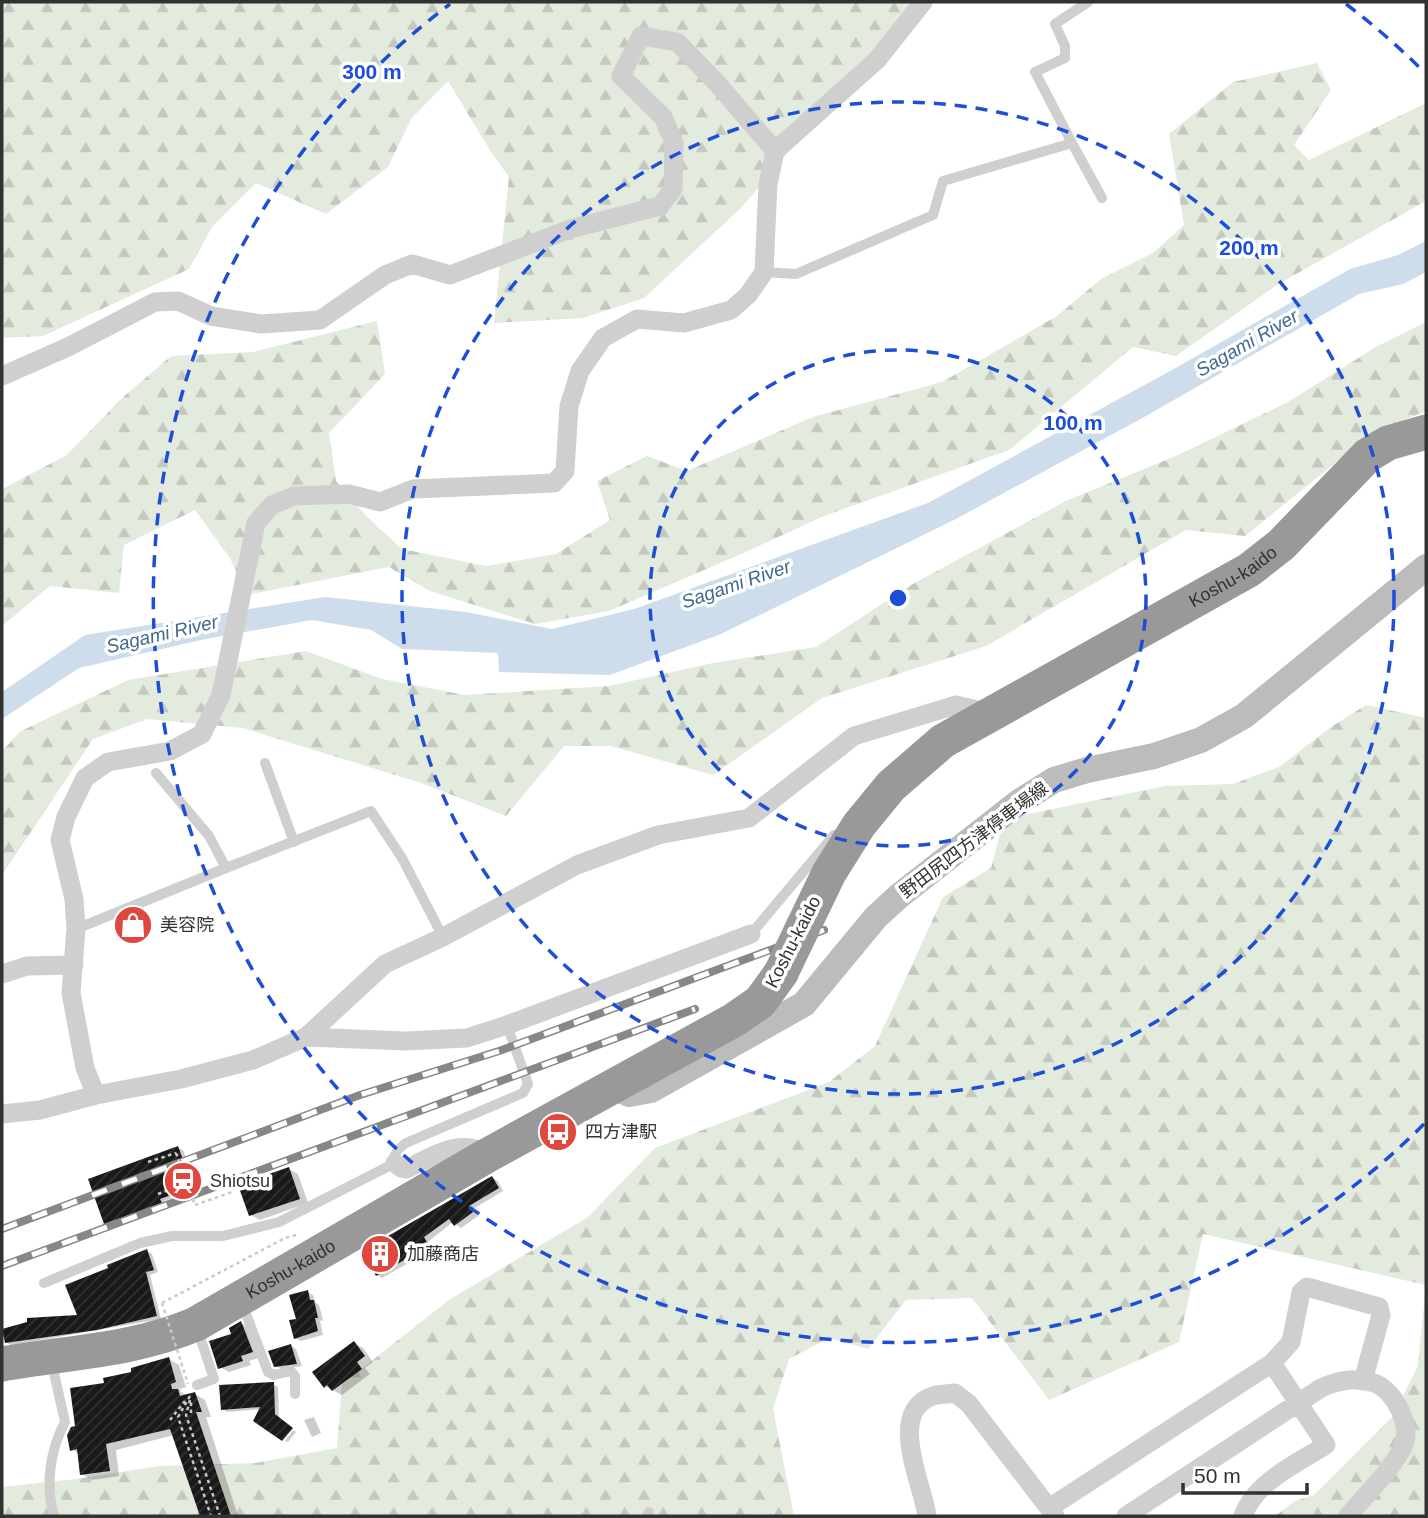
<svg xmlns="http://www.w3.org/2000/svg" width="1428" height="1518" font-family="Helvetica,'Noto Sans JP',sans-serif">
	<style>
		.forest { fill: url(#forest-firs) }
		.water { fill: #ceddec }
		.shadow { fill: #0003 }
		.building { fill: url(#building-hatch) }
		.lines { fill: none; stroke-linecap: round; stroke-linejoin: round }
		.path { stroke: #c9c9c9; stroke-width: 2.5; stroke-dasharray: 3.5 3.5; stroke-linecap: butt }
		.lane { stroke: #cfcfcf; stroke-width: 10 }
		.street { stroke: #cfcfcf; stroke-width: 19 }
		.secondary { stroke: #bcbcbc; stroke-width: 26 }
		.highway { stroke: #999; stroke-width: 35 }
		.rail-casing { stroke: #878787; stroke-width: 8 }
		.rail { stroke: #fff; stroke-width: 5; stroke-dasharray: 16; stroke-linecap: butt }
		.path-bridge { stroke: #c9c9c9; stroke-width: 2.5; stroke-dasharray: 3.5 3.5; stroke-linecap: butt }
		.highway-bridge { stroke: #999; stroke-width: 35 }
		.ring { fill: none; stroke: #1d4ed8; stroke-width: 3.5; stroke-dasharray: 12 9 }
		.labels { text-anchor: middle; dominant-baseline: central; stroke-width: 7; stroke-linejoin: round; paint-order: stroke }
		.street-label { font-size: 18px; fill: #323232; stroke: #fff }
		.poi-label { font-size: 18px; fill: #323232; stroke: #fff; text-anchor: start }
		.water-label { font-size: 19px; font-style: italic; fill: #426891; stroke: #fff }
		.centre { fill: #1d4ed8; stroke: #fff; stroke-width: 3.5 }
		.ring-label { font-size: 21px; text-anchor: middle; font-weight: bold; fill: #1d4ed8; stroke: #fff; stroke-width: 7; stroke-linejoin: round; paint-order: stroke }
	</style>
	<defs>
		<pattern id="forest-firs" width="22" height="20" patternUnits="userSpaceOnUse" patternTransform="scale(1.75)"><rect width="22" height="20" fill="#e3eade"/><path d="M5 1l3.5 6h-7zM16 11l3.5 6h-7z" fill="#c3c9bf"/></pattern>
		<pattern id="building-hatch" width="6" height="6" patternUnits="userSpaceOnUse" patternTransform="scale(1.75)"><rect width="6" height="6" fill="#191919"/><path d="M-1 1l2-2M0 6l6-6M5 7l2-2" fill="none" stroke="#323232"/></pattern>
	</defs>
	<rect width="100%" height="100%" fill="#fff"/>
	<path class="forest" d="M2,2H914L742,207L644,298L583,318L494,323L509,177L491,152L448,81L411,119L388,167L326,214L256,183L212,227L189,269L43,336L2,338Z
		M1317,63L1331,90L1294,145L1309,160L1426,103V201L1280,283L1176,356L1133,347L1009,450L824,516L739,555L609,611L535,624L430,591L389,567L246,595L230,558L195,510L124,545L119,593L50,586L2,626V489L67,455L121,399L171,356L253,352L377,321L385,374L329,433L336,481L368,518L402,549L486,566L556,554L610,520L597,481L647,456L687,471L813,417L942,382L1057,316L1101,279L1153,253L1184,225L1169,134L1233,82Z
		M1426,322V411L1371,434L1245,536L1186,530L986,646L822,698L713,775L611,746H564L506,816L421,783L243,728L147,719L93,739L2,875V751L21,731L128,680L306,651L382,679L465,695L609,686L713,663L816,647L911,585L1066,501L1178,455L1288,402L1376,347Z
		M1366,705L1426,718V1516H1275L1295,1501L1314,1495L1394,1415L1418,1365L1426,1285L1203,1234L1179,1342L1049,1400L972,1298L906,1300L868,1349L829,1338L789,1359L773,1409L794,1516H2V1487L76,1479L159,1466L255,1463L337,1448L342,1384L449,1300L588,1217L655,1148L829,1082L875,1046L943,897L991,868L1004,819L1165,786L1233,784L1279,767L1331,727Z"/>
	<path class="water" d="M1426,241V272L1403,284L1359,294L1146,416L954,520L721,634L610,675L499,672L498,653L402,649L371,630L312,620L201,640L79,668L2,719V692L85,635L325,597L466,612L552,629L634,609L928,503L1172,370L1350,269L1398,255Z"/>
	<path class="shadow" d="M178,1148L183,1150L197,1189L164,1201L165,1206L110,1226L105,1223Z
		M289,1169L298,1174L308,1203L260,1220L251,1215Z
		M492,1178L498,1181L503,1191L473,1209L478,1216L461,1228L453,1222L429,1241L433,1249L382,1278L377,1275Z
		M147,1251L152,1254L158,1272L150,1275L161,1319L11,1345L6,1342L79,1317L110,1269Z
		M307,1292L313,1295L315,1302L319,1305L323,1320L320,1321L323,1335L301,1341L295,1338L298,1320Z
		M241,1323L250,1328L261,1357L249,1361L251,1365L229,1372L220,1367L233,1335Z
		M354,1343L363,1348L373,1362L365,1368L370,1374L342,1395L325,1386Z
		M290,1345L296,1349L302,1366L282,1369L276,1366Z
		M169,1359L179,1365L186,1387L180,1389L181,1392L188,1396L195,1394L205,1400L211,1417H206L238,1516H201L174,1435L116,1450L119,1476L92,1480L82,1474L79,1454L72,1449L77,1428L106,1385Z
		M273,1384L278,1387L279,1419L261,1409L227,1412L223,1409Z
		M314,1417L321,1433L312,1437L304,1420Z
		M293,1430L296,1432L288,1442L285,1441Z"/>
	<path class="building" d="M178,1146L193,1187L160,1199L162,1203L104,1224L88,1179Z
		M289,1167L300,1199L249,1216L238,1185Z
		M492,1176L499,1188L469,1206L473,1212L454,1226L449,1219L424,1237L429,1246L376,1276L362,1251Z
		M147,1249L154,1270L146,1272L157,1316L97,1330L5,1343L2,1329L27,1322V1318L77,1315L65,1285L108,1268L107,1265Z
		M308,1290L310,1300H314L318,1318H315L318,1331L294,1339L289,1320L296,1319L289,1295Z
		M241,1321L253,1352L241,1356L243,1361L218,1369L209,1341L231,1334L229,1328Z
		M354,1341L365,1356L357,1362L362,1369L332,1391L327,1385L324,1388L312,1372Z
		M291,1344L297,1364L274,1367L268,1351Z
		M169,1357L176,1382L171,1384L172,1389H178L180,1396L195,1392L202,1412H196L231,1516H200L170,1429L106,1444L110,1471L80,1475L77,1449L70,1451L67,1435L71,1427L75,1426L70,1388L104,1383L103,1378L131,1372V1368Z
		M274,1382L275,1414L293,1428L282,1441L253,1421L260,1407L221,1410L219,1385Z"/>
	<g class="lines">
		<path class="path" d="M148,1162L176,1153
			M158,1194L187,1183
			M195,1205L232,1192
			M162,1303L285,1238L296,1235
			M190,1396L178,1417L211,1516
			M190,1400L186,1415L220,1516
			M191,1413V1399
			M170,1420L185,1401"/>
		<path class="lane" d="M1072,143L1035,72L1065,58V46L1055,24L1088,2
			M764,272L796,274L933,215L943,181L1072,143L1102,198
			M265,763L294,842
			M156,773L209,836L226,868L371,811L402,858L443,937
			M76,929L226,868
			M751,934L834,835
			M44,1283L140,1243L172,1236H223L279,1222L395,1163C392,1154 399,1148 406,1143L523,1093L528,1084L507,1025
			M242,1303L268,1372L274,1375L291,1371L295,1376V1394
			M52,1364L65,1422C50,1450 45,1485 54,1516
			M197,1385L214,1379L197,1328
			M647,1516L649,1512"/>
		<path class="street" d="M2,376L68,347L155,302L178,301L211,316L261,324L320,320L385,275L412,264L450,275L570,229L660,206L673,189L674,142L663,117L621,76L641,36L677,42L716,82L775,151
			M2,974L27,966L74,965
			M306,1037L405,1041L467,1038L507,1025L751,934
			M96,1095L85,1068L71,993L76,929L74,899L60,840L66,817L85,778L108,762L170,751L202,734L221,695L256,523L272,505L294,496L349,494L380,502L413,489L554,483L565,471L569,406L580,371L603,338L637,319L684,323L731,310L748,295L764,272L768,184L775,151L877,60L923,2
			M2,1114L40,1110L96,1095L181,1079L253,1060L306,1037L385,964L443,937L577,865L658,835L749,818L854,736L956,705L990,713
			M395,1163L401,1168L406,1169C432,1157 461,1136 488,1155
			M1049,1508L1272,1363L1291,1342L1301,1292L1307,1287L1379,1307L1381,1315L1363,1381
			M927,1516C923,1484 886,1412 933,1396C940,1394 948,1394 955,1393L969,1404L1055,1516
			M1126,1516L1321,1388C1339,1380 1355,1377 1374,1383C1395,1390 1413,1427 1403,1447C1390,1472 1366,1494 1348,1516
			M1243,1516C1255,1482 1296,1464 1326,1445L1272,1363"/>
		<path class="secondary" d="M612,1086L629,1094L651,1090L804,1004L876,917L899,896L1019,802L1054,780L1087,770L1154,756L1201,740L1244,716L1426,567"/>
		<g class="highway">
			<path id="s1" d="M803,927L829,873L859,825L891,786L943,741L1249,570L1281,545L1368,455L1388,443L1426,432"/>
			<path id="s2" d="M2,1364C68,1352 132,1351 196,1324L488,1155L734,1020L760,1002L781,973"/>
		</g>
		<g class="rail-casing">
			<path id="rail" d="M2,1229L360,1095L499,1051L824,930
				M2,1266L695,1009"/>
		</g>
		<use href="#rail" class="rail"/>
		<path class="path-bridge" d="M176,1153L195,1205
			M162,1303L188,1384"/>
		<path class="highway-bridge" d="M781,973L803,927"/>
	</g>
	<g class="ring">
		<circle cx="898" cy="598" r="248"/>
		<circle cx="898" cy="598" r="496"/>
		<path d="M1424 1124A744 744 0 1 1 450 4M1346 4A744 744 0 0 1 1424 72"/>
	</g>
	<defs>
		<g id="shop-disc" transform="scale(2.0125)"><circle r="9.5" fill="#de483e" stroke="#fff"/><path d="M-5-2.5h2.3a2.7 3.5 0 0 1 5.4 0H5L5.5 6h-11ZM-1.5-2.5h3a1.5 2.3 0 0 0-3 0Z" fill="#fff"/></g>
		<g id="bus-disc" transform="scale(2.0125)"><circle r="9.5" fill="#de483e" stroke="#fff"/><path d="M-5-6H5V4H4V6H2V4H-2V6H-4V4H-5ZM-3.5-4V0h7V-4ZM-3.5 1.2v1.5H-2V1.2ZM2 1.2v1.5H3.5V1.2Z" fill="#fff"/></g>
		<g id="station-disc" transform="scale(2.0125)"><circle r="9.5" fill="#de483e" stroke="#fff"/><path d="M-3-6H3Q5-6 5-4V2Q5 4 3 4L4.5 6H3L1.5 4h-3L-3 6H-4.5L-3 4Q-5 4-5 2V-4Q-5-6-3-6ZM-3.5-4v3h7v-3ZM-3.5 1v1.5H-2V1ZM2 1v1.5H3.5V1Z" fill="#fff"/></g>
		<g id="building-disc" transform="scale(2.0125)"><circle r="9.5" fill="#de483e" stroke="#fff"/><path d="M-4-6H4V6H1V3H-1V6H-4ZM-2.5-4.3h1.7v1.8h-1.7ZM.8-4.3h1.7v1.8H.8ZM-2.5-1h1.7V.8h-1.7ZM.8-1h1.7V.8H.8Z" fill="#fff"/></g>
	</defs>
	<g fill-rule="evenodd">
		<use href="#shop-disc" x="133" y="925"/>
		<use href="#bus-disc" x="558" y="1132"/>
		<use href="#station-disc" x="183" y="1181"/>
		<use href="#building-disc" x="380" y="1254"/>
	</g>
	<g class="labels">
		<g class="street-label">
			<text stroke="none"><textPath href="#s1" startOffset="569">Koshu-kaido</textPath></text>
			<text transform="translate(974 840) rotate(-37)">野田尻四方津停車場線</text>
			<text transform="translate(793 942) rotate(-63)">Koshu-kaido</text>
			<text stroke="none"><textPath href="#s2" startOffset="308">Koshu-kaido</textPath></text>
		</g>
		<g class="poi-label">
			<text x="160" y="925">美容院</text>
			<text x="585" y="1132">四方津駅</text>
			<text x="210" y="1181">Shiotsu</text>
			<text x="407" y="1254">加藤商店</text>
		</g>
		<g class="water-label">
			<text transform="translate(1247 343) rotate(-30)">Sagami River</text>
			<text transform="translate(736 584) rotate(-19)">Sagami River</text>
			<text transform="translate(162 634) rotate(-13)">Sagami River</text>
		</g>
	</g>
	<circle cx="898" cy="598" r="10" class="centre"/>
	<g class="ring-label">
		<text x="372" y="79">300 m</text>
		<text x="1249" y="255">200 m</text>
		<text x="1073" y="430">100 m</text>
	</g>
	<rect width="1428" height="1518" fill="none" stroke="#323232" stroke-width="7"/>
	<path d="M1183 1483v10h124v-10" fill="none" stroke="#323232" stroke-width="3.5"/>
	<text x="1194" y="1483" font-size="21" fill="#323232" stroke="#ffffff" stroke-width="5" paint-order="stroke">50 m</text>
</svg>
